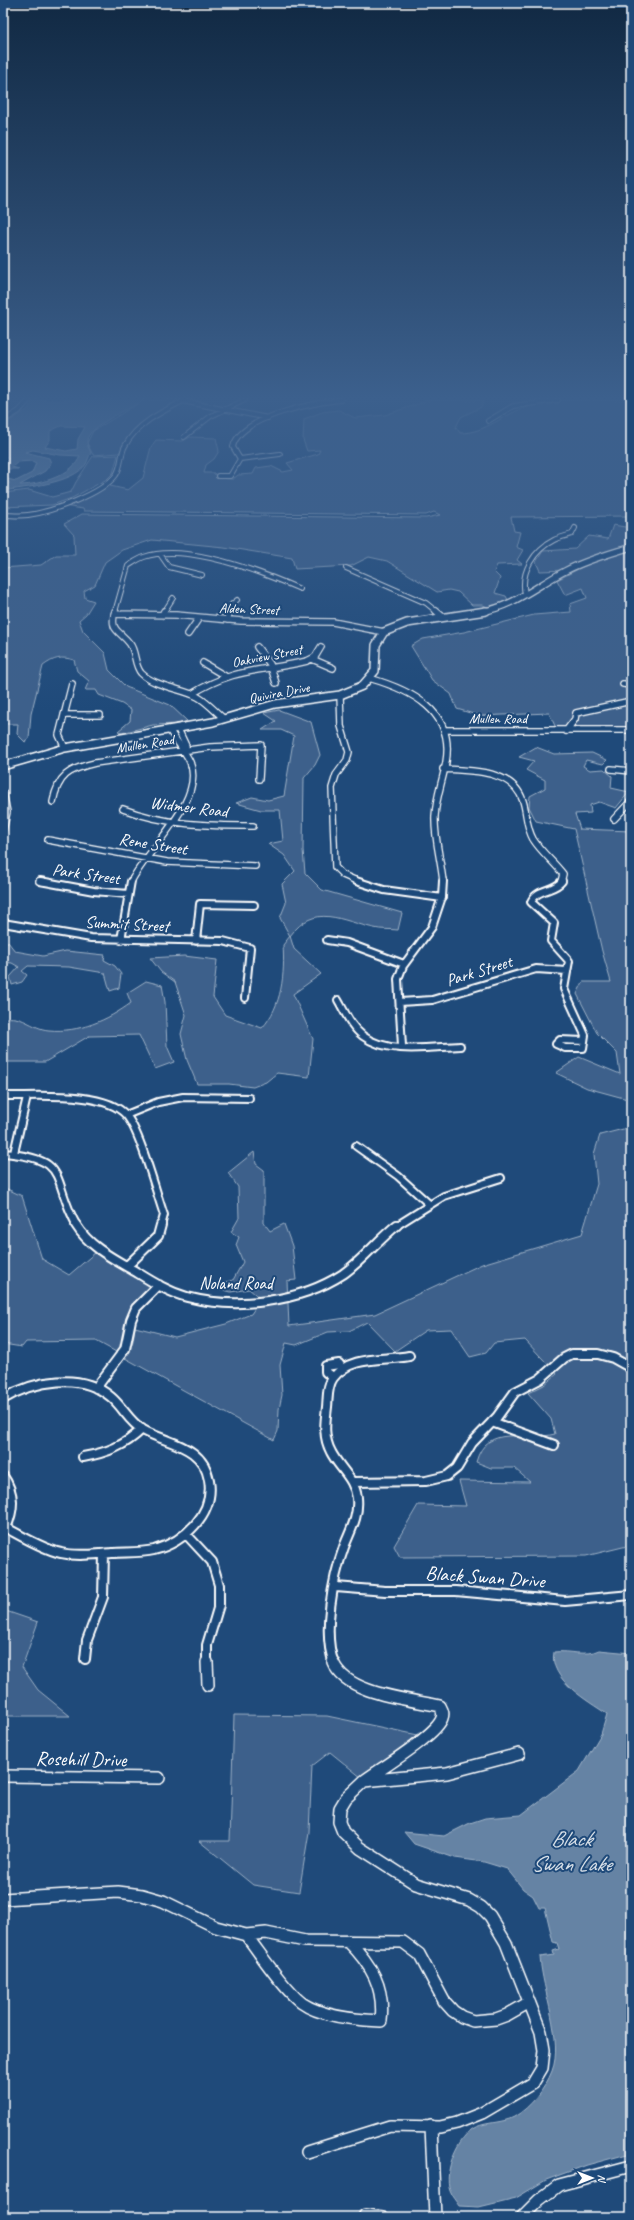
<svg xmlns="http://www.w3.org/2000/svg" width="634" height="2220" font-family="Caveat,sans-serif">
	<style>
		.green { fill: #3c618b; stroke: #9eb0c5 }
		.water { fill: #6583a4; stroke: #a3b5c8; fill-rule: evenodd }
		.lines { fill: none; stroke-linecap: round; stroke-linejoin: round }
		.minor-far4-casing { stroke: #fff; stroke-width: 6 }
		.minor-far3-casing { stroke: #fff; stroke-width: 8 }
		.minor-far2-casing { stroke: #fff; stroke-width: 10 }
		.minor-far1-casing { stroke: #fff; stroke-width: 12 }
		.minor-casing { stroke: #fff; stroke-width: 14 }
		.major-far1-casing { stroke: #fff; stroke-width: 8 }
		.major-casing { stroke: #fff; stroke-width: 10 }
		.minor-far4 { stroke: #1f4a7a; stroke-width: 4 }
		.minor-far3 { stroke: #1f4a7a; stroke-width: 5.5 }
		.minor-far2 { stroke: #1f4a7a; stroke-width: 6 }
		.minor-far1 { stroke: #1f4a7a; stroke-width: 8 }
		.minor { stroke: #1f4a7a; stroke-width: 11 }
		.major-far1 { stroke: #1f4a7a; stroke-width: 5.5 }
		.major { stroke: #1f4a7a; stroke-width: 7 }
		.labels { text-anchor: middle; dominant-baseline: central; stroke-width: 4; stroke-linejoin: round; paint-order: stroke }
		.far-street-label { font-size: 14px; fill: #fff; stroke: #1f4a7a }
		.street-label { font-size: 17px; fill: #fff; stroke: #1f4a7a }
		.near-street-label { font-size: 20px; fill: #fff; stroke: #1f4a7a }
		.near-water-label { font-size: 22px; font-style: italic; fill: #d8e0e8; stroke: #1f4a7a }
	</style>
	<rect width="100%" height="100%" fill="#1f4a7a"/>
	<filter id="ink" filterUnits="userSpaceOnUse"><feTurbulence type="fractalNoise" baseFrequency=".025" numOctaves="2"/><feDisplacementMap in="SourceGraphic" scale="8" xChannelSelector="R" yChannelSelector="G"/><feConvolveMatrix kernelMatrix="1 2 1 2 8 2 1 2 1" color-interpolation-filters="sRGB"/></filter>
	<g filter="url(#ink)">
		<path class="green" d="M144,400H182L155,415L132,432L119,453L93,455L87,443L93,431Z
			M425,400H484L481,407L461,417L456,427L460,433C486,433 503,414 527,407C561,397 596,400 631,400V516L511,517L514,531L520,532L516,547L523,550L517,560L522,564L497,565L494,572L500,578L495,593L506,596L508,600L490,608L483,605H472L458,592L449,590L437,592L387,561L369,557L351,566L295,569L292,558L224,547L152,540L122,550L105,562L95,585L84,591L85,598L94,601L86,614L79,620L83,631L105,653L109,670L126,687L170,705L187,721L178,724L153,725L122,733L118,731L130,721L131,710L122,704L99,695L96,690H85L89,681L77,671L74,660C61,656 54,658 43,666L31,714L29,739L25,742L17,734L18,724H3V568L41,565L56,555H75L74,535L64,524L82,514L426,518L440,515L434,512L426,515L84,511L83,509L64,506L106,485L128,490L143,478L151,447L156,440L183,441L190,437L216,438L219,451L214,459L206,465L204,473H214L217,478L233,479L238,475L253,474L256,468L271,466L283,472L293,470L287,463L318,454L320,450L307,451L303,440L304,419L322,412L339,410L355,418L385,415L424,402Z
			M118,455L113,473L107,479L72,498L52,505L3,507V493L29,490L52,497L71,492L76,482L93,456Z
			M613,525L631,528V545L591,557L568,570L540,571L536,562L543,551L575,549L589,536L608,539Z
			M631,549V608H629L631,609V728H556L549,713L480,716L457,709L451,694L432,680L411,646L423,639L464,632L534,615L571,612L570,604L587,598L583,588L565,595L557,580L594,561Z
			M279,710L311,722L320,755L315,765L304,778L303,850L305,873L322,890L402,913L398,930C390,929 381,930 374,928C341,921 315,902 290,936L294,949L321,974L293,994L313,1039L309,1077L277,1073L266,1082L253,1087L229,1084H197L187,1060L181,1034L186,1015L175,982L161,972L150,958L184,956L217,960L213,997L225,1015L262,1028C282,1006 285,974 283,945L290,936L280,918L286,903L282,884L295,871L284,855L268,844L283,841L280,810H261L236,803L252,797L268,800L284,796L294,736L281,730H262L276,721L264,713Z
			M536,747L554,754L592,753L607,760L603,764L586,760L583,766L590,770L604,769L612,776L611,788L629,792L616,808L599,802L590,805L591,813L575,814L580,829H579L631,831V1100L587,1088L556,1073L579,1057L620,1074L617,1053L597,1033L577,994L583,982H611L602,951L574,829L536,821L529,807L530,796L545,788V780L526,770L534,761L519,757Z
			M3,942H8L15,951L43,956L66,951L105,955L104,960L115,966L121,974L119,988L110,991L105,973L69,967L28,966L22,971L27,975L22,982L12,985L10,977L19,967L12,963L3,962Z
			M146,981L162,985L165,1002L167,1046L174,1062L155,1069L139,1035L89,1036L45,1062H3V1019C21,1013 32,1029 49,1030C79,1033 108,1020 131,1003L127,993Z
			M631,1127V1545L586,1556L400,1557L394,1546L418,1505L466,1506L459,1481L530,1482L514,1468H491L476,1462C487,1422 525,1442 555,1434L551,1419L528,1393L544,1385L557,1374L525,1340L494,1343L486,1353L470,1357L451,1329L426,1330L395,1351L367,1322L349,1331L328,1332L296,1345L286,1343L280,1365L282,1395L279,1409L278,1431L274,1440L125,1358L133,1341L135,1327L175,1337L226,1324L251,1314L261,1299L249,1289L231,1292L210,1286L233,1280L243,1262L236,1245L239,1237L231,1232L239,1218L238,1187L228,1173L254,1152L256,1164L264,1170V1223L270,1231L284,1224L292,1246L296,1280L287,1281L289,1326L375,1314L482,1264L582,1234L597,1184L594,1154L600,1135Z
			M3,1187L22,1196L42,1259L69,1275L96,1252L150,1284C150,1294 136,1301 131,1309C123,1322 125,1339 118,1353L96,1341L26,1342L22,1347L3,1344Z
			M3,1610L38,1622L22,1667L38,1690L70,1716H3Z
			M234,1715L327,1716L418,1735L362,1778L330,1752L312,1766L309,1832L299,1892L253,1885L199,1841H230Z"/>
		<path class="water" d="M34,400H145C132,406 95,425 89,435C85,441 88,447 91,453C89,456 88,460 86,464C73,484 25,487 3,491V487L10,483L3,480V478L16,481L32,473L36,463L32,461L18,462L12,467L19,469H3V464L9,458L3,456V425L27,410ZM61,426L85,427L78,439L77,449L66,451L45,447L50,440V431ZM33,450L60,455L80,456C74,474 41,485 20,485L45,471L51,463L49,458L25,452Z
			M599,1650L631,1653V2153L587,2165L546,2180L516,2198L479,2207L460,2206C457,2201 452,2196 450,2190C443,2172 458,2135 476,2127C487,2122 503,2123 514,2117C531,2107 545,2089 552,2071C564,2041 542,1990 540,1957L554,1955L553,1951L559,1949L557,1943L553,1942L545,1908H539L533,1896L523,1889L507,1869L484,1862L455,1858L414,1844L404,1832L444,1836L470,1823L485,1818L521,1815L579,1771L601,1734L607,1714C588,1701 548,1679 554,1652C569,1650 585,1657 599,1650Z"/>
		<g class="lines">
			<g class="minor-far4-casing">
				<path id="minor-far4" d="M182,401L268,418
					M3,421L19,411L29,400
					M488,421L513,406L558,400
					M184,437L211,416L245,400
					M240,459L280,454
					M218,476H230L240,459L233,447C239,417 315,402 341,400
					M3,515C11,515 20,516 28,515C51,512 102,494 116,475C122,466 120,455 125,446C137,423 163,411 185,400
					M160,554L169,567L202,575
					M346,568L426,603L437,612
					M525,594C520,572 534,550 554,540C560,537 566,536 572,534L575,528
					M115,612L128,566C133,563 138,559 144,557C186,542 261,572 300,589
					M164,612L173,598
					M229,612L232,604L237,600"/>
			</g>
			<g class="minor-far3-casing">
				<path id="minor-far3" d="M115,611C109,632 120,630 130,644C136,652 134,665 141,673C155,687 181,688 198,697C207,702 216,712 224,719
					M436,611L443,617
					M114,614L176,615L241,621L333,622L384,632
					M162,615L164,611
					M227,620L230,611
					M188,634L199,618
					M257,647L270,664L276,683
					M312,659L333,668
					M203,663L225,676
					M369,678C411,690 455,711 446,762C443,780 436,797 435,816C434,838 441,860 443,882
					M623,684L631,685
					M192,694C235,667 262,672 307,661L315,657L321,647
					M340,695L341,726L349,752L347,760L336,775L332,788L335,867L343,875L359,882
					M64,715H100
					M178,729L186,746L183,750
					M445,730H631
					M566,731L575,719L576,713L631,701
					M65,748L59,735L72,684
					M443,769C470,771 513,769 523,801C527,813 526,827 533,839C541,852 554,862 563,874L561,882
					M611,769L631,771
					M3,792L7,812L3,831
					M53,802C58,775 69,769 95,763L210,747L261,745L259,779
					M123,809C165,825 208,826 253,826
					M614,819L631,801
					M48,840L167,862L255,866
					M39,881L46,882
					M131,882C146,850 206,800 190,762C185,751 176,741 170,731"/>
			</g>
			<g class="minor-far2-casing">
				<path id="minor-far2" d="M40,881L94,891L128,894
					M356,881L384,890L442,898
					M562,881C554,892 537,888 531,902L554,923L551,941L569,961L564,989L585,1035L583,1048H565L556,1044L560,1040L584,1041
					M3,923L91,938L223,941L250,948L245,998
					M121,940L131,881
					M327,940L347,943L404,964
					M196,941L200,904L254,905
					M338,1000C345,1012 351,1027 363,1036C388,1055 431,1047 460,1046
					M400,1002L432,1000L536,969L567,971
					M402,1046L398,979L403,966L432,927L442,897L443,881
					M3,1096C35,1097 104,1090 126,1115C140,1131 156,1192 164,1215L161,1226
					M126,1115L158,1102L183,1097L249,1098
					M356,1146L398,1176L429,1204
					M3,1153C72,1159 50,1178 77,1226
					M14,1153L27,1097
					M396,1226L444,1196L501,1178"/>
			</g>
			<g class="minor-far1-casing">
				<path id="minor-far1" d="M76,1225C90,1248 116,1260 138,1273C154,1283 169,1292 187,1297C237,1310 300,1302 343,1274C363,1260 378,1240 397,1225
					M127,1266L158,1236L161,1225
					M333,1377L326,1372V1366L339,1364L342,1370
					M96,1388L125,1349L131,1320L136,1308L159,1285
					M3,1399C35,1380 81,1372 111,1397C123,1407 129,1422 143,1430C168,1444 203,1445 209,1480C215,1514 184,1542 154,1550C140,1553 126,1552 112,1553C95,1554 78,1557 61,1553C46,1550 17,1534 3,1526
					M492,1422L554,1445
					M83,1457C106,1453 125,1446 142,1429
					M3,1476C15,1493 14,1509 6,1528
					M353,1482L426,1481L447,1476L457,1468L472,1443L497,1417L515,1392L540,1379L564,1358L572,1354H598L613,1358L631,1368
					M186,1534L212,1562L219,1585V1605L207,1645V1663
					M336,1587L385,1591H456L565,1601L631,1595
					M85,1659L87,1640L103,1597L104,1554
					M334,1663C322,1634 333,1577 344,1547C350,1531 359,1517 357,1498C355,1479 339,1468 331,1452C323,1437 325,1423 327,1407C328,1398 327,1386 333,1378C350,1355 384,1361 409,1356"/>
			</g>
			<g class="minor-casing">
				<path id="minor" d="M207,1662L208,1685
					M333,1662C346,1695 410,1699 440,1706C442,1710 444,1713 442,1718C437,1735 380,1769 364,1781
					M3,1776L159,1778
					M3,1899L118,1892L142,1895L163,1901L216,1927L246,1935L266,1933L305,1941L403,1942L419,1954L444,2001L453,2011L462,2017L473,2021L496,2019L507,2015L528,2003
					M246,1935C262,1956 277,1980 296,1998C313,2016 357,2020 381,2021C385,1987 371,1964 348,1941
					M431,2126L435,2217
					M307,2152L390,2126L440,2127L457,2123L482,2113L533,2083L542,2068L544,2050L541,2032L506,1943L490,1916L481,1907L469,1900L416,1884L360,1848L343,1832L339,1822L340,1808L346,1798L364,1781L447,1773L519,1754
					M365,2215L383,2217
					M522,2217L539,2200L559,2185L631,2166"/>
			</g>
			<g class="major-far1-casing">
				<path id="major-far1" d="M480,612C513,607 536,586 565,571C586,560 609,554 631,547"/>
			</g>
			<g class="major-casing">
				<path id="major" d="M3,766L65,748L213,722L275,704L340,695L362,686L375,671L376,645L384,632L407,623L486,611"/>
			</g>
			<use href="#minor-far4" class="minor-far4"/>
			<use href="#minor-far3" class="minor-far3"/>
			<use href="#minor-far2" class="minor-far2"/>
			<use href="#minor-far1" class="minor-far1"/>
			<use href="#minor" class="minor"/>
			<use href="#major-far1" class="major-far1"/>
			<use href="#major" class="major"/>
		</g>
	</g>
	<linearGradient id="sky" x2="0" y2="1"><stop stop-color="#112943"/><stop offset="0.56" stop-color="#3c608d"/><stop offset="1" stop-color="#3c608d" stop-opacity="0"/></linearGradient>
	<rect width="634" height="710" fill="url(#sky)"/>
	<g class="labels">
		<g class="far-street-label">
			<text transform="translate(249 609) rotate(2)">Alden Street</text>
			<text transform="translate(267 656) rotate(-11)">Oakview Street</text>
			<text transform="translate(279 693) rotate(-11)">Quivira Drive</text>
			<text x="498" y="718">Mullen Road</text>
			<text transform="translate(145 744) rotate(-9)">Mullen Road</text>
		</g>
		<g class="street-label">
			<text transform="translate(189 807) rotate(7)">Widmer Road</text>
			<text transform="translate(153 844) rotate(9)">Rene Street</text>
			<text transform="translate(86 874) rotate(8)">Park Street</text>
			<text transform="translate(127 924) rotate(3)">Summit Street</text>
			<text transform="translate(479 971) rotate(-17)">Park Street</text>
			<text x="236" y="1283">Noland Road</text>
		</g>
		<g class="near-street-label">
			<text transform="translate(485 1577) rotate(4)">Black Swan Drive</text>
			<text transform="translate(81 1759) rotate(1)">Rosehill Drive</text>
		</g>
		<g class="near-water-label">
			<text x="571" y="1839">Black<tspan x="571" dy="25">Swan Lake</tspan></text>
		</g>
	</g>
	<rect width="634" height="2220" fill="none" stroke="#1f4a7a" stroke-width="16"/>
	<rect x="8" y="8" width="618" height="2204" fill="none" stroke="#fff" stroke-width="1.5" filter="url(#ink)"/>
	<g transform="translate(592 2178) rotate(90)" stroke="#1f4a7a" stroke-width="3" paint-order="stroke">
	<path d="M0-3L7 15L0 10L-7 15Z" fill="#ffffff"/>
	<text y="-6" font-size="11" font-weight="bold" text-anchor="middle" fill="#ffffff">N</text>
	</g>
</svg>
